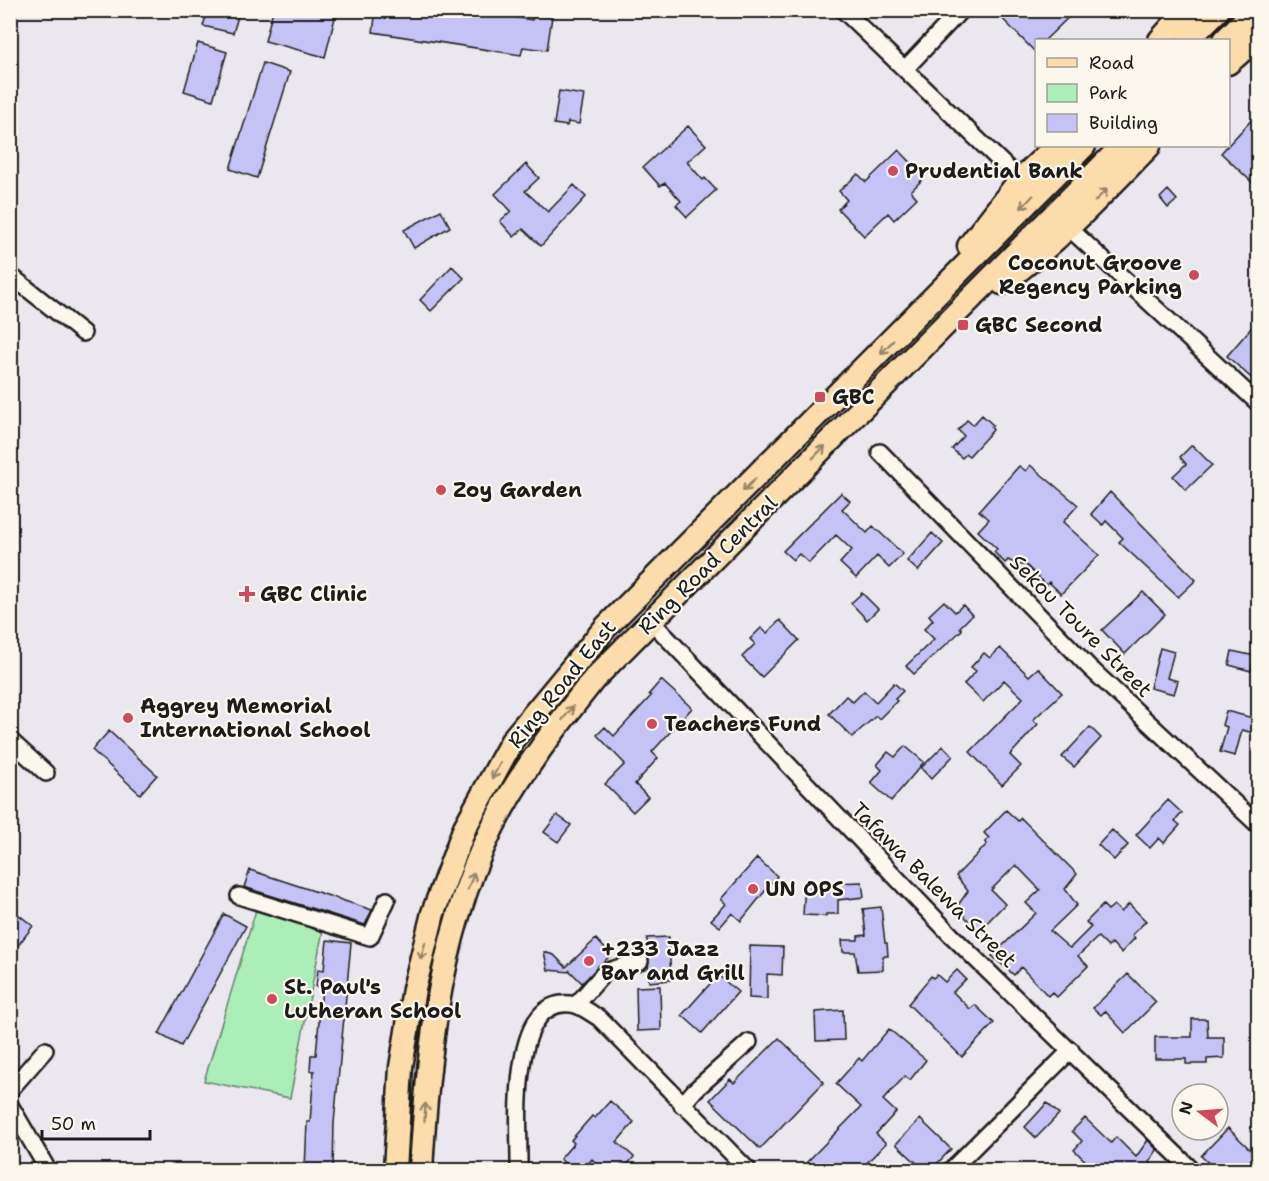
<svg xmlns="http://www.w3.org/2000/svg" width="1269" height="1181" font-family="'Shantell Sans',sans-serif">
	<style>
		.green { fill: #abeeb7; stroke: #64856a; stroke-width: 1.5 }
		.building { fill: #c5c3f5; stroke: #1c1c1c; stroke-width: 1.5 }
		.lines { fill: none; stroke-linecap: round; stroke-linejoin: round }
		.street-casing { stroke: #1c1c1c; stroke-width: 20 }
		.primary-casing { stroke: #1c1c1c; stroke-width: 27 }
		.street { stroke: #fbf7ec; stroke-width: 15 }
		.primary { stroke: #fddcac; stroke-width: 22 }
		.oneway { stroke: #98866b }
		.poi-dot { fill: #d1495b; stroke: #fbf7ec; stroke-width: 2 }
		.labels { text-anchor: middle; dominant-baseline: central; stroke-width: 4.5; stroke-linejoin: round; paint-order: stroke }
		.poi-label { font-size: 21px; font-weight: bold; fill: #1c1c1c; stroke: #fbf7ec; text-anchor: start }
		.street-label { font-size: 21px; fill: #1c1c1c; stroke: #fbf7ec }
	</style>
	<rect width="100%" height="100%" fill="#ebe7ef"/>
	<filter id="ink" filterUnits="userSpaceOnUse"><feTurbulence type="fractalNoise" baseFrequency=".0167" numOctaves="2"/><feDisplacementMap in="SourceGraphic" scale="12" xChannelSelector="R" yChannelSelector="G"/><feConvolveMatrix kernelMatrix="1 2 1 2 8 2 1 2 1" color-interpolation-filters="sRGB"/></filter>
	<g filter="url(#ink)">
		<path class="green" d="M256,910L323,930L290,1098L204,1081Z"/>
		<path class="building" d="M208,10H240L233,33L203,26Z
			M273,10H337L325,57L265,41Z
			M376,10H465L532,20L534,10H553L547,50L523,47L521,55L373,32Z
			M994,10H1076L1045,40H1036V53Z
			M198,43L227,52L213,100L184,91Z
			M263,63L290,72L257,178L230,169Z
			M559,91L584,95L579,124L568,122L567,126L554,124Z
			M1258,113V188L1221,153Z
			M688,126L706,145L687,162L703,180L705,178L716,190L687,217L676,205L681,201L665,183L660,186L643,167Z
			M899,150L925,177L911,191L917,198L894,220L888,213L864,236L838,209L847,200L839,191L858,174L866,182Z
			M526,164L539,178L525,191L548,212L574,185L586,197L541,246L523,229L514,237L500,221L511,211L495,194Z
			M1168,190L1177,200L1168,208L1160,198Z
			M441,210L450,227L414,248L404,230Z
			M452,266L464,278L431,311L420,300Z
			M1258,320V384L1227,356Z
			M982,415L993,425L991,427L993,430L969,456L966,454L962,458L952,449L964,436L958,430L967,420L973,425Z
			M1192,445L1212,465L1186,490L1173,476L1186,464L1180,457Z
			M1030,465L1078,505L1063,522L1099,555L1061,594L1049,582L1046,585L1026,565H1018L1008,560L1005,563L994,552L997,549L978,531L989,519L979,511L1019,466L1026,471Z
			M1110,492L1196,580L1178,597L1119,542L1123,538L1106,521L1103,525L1091,514Z
			M841,493L850,501L842,509L867,533L873,526L903,554L889,568L877,556L856,578L840,563L852,550L836,535L809,563L799,554L793,560L783,551Z
			M932,533L943,543L918,571L907,561Z
			M1143,592L1165,614L1125,654L1102,630Z
			M862,593L878,609L867,620L851,603Z
			M944,601L955,612L963,605L972,615L960,627L962,630L914,674L906,666L934,639L924,629L933,620L929,615Z
			M780,620L799,640L762,677L742,657L755,644L750,639L761,628L767,633Z
			M1000,648L1029,676L1038,668L1062,693L1033,720L1038,724L1010,755L1021,766L1002,785L970,752L1023,698L1004,680L983,702L964,684L976,671L971,667L984,653L990,658Z
			M1160,648L1174,652L1167,678L1178,681L1174,694L1150,688Z
			M1232,651L1255,656L1251,671L1229,665Z
			M661,680L692,708L652,752L658,758L635,784L648,797L633,812L605,784L625,764L597,735L605,727L614,736L651,696L649,694Z
			M894,683L903,691L895,699L897,701L879,719L876,716L852,737L829,714L846,696L853,702L864,691L876,702Z
			M1226,711L1257,719L1254,733L1242,730L1235,756L1220,752L1227,727L1222,725Z
			M1090,727L1101,738L1074,767L1062,757Z
			M109,731L157,775L140,794L92,750Z
			M905,746L924,762L891,801L871,783L882,770L877,765L888,752L895,757Z
			M943,746L953,756L931,779L921,768Z
			M1168,800L1182,813L1175,821L1180,825L1164,843L1159,838L1150,848L1136,835Z
			M1006,810L1018,821L1021,818L1077,874L1065,889L1077,905L1050,931L1067,946L1070,948L1091,927L1086,922L1103,905L1108,910L1114,905L1121,912L1129,904L1146,921L1132,935L1135,938L1121,953L1112,943L1108,947L1098,937L1078,956L1088,966L1057,997L1052,992L1048,996L1021,967L1014,975L992,956L1036,913L1026,903L1040,890L1016,865L991,890L1005,904L979,931L956,908L968,891L956,876L987,844L985,842L989,838L984,833Z
			M557,815L571,825L558,842L544,832Z
			M1112,830L1128,845L1114,860L1098,845Z
			M757,858L777,876L741,921L732,913L720,927L711,920L726,904L721,899Z
			M250,870L372,910L365,925L244,887Z
			M862,882L864,897L838,900V914H826V916L803,915L805,884Z
			M881,907L885,943H887L888,956H883V970L858,971L855,952H843L842,940H858V936L866,935L863,909Z
			M10,908L33,926L10,956Z
			M224,914L246,926L181,1046L159,1034Z
			M669,937L671,980L649,982L647,938Z
			M596,939L611,955L582,983L569,970L570,972L548,970L544,952L554,955L566,967Z
			M327,940L351,943L334,1123L333,1170H305L307,1122H310L314,1071H310L311,1055H316L322,987H316L318,969L324,970Z
			M750,946L783,947L782,975L767,974V999L749,998Z
			M957,970L966,979L953,992L970,1009L975,1005L994,1023L962,1057L908,1004L931,976L933,978L937,975L945,982Z
			M1128,974L1156,1002L1125,1033L1105,1011L1101,1015L1093,1008Z
			M718,975L738,992L702,1033L682,1015Z
			M660,986L661,1030L637,1031L636,987Z
			M843,1010L844,1040L816,1041L815,1012Z
			M1192,1019H1207L1208,1037H1224V1058L1207,1059V1064H1186V1059H1155V1037H1192Z
			M889,1029L926,1060L910,1080L905,1076L883,1100L896,1112L876,1134L886,1143L860,1170H815L807,1162L861,1107L836,1084L859,1058L862,1061Z
			M779,1038L824,1082L760,1149L710,1100L730,1079L734,1083Z
			M610,1101L634,1122L617,1142L634,1157L622,1170H604L592,1159L582,1170H573L560,1159L574,1143L571,1140L592,1116L595,1118Z
			M1047,1103L1059,1114L1036,1138L1025,1127Z
			M1085,1118L1111,1143L1116,1137L1136,1157L1148,1140L1157,1150L1149,1162L1158,1170H1095L1074,1150L1082,1141L1072,1131Z
			M920,1119L951,1149L931,1170H924L896,1144Z
			M1228,1128L1258,1157V1170H1216L1201,1156Z"/>
		<g class="lines">
			<g class="street-casing">
				<path id="street" d="M843,10L1020,180
					M905,69L961,10
					M1069,228L1258,403
					M10,275L83,333
					M880,452L1089,667L1258,825
					M652,622L951,935L1192,1170
					M10,740L46,773
					M239,896L370,937L387,900
					M576,1005L605,972L640,961
					M10,1090L45,1050
					M10,1105L48,1170
					M682,1105L695,1090L749,1042
					M519,1170C520,1131 507,998 570,1004C580,1004 590,1013 599,1018L748,1170
					M951,1170L1071,1050"/>
			</g>
			<g class="primary-casing">
				<path id="primary" d="M1160,40L1187,10
					M1188,40L1218,10
					M1225,40L1255,10
					M1228,63L1258,37
					M969,246L1020,180L1056,146
					M1002,283C1057,243 1102,194 1149,146
					M395,1170L401,1067L414,989L433,913L465,827L513,739L606,627L1084,146
					M421,1170C428,1046 441,920 502,809C528,762 561,721 594,679L1122,146"/>
			</g>
			<use href="#street" class="street"/>
			<use href="#primary" class="primary"/>
		</g>
		<defs><path id="oneway-shaft" d="M-6 0H5M1.5-3L5.5 0L1.5 3" fill="none" stroke-width="1.6" stroke-linecap="round" stroke-linejoin="round" transform="scale(1.5)"/></defs>
		<g class="oneway">
			<use href="#oneway-shaft" transform="translate(1101 195) rotate(-46)"/>
			<use href="#oneway-shaft" transform="translate(1027 202) rotate(134)"/>
			<use href="#oneway-shaft" transform="translate(887 347) rotate(135)"/>
			<use href="#oneway-shaft" transform="translate(819 452) rotate(-45)"/>
			<use href="#oneway-shaft" transform="translate(749 485) rotate(135)"/>
			<use href="#oneway-shaft" transform="translate(568 713) rotate(-52)"/>
			<use href="#oneway-shaft" transform="translate(496 771) rotate(118)"/>
			<use href="#oneway-shaft" transform="translate(471 881) rotate(-68)"/>
			<use href="#oneway-shaft" transform="translate(423 951) rotate(104)"/>
			<use href="#oneway-shaft" transform="translate(425 1112) rotate(-87)"/>
		</g>
	</g>
	<g class="poi-dot">
		<circle cx="893" cy="171" r="6"/>
		<circle cx="1194" cy="275" r="6"/>
		<rect x="957" y="319" width="12" height="12" rx="3"/>
		<rect x="814" y="391" width="12" height="12" rx="3"/>
		<circle cx="441" cy="490" r="6"/>
		<path d="M244 585h6v6h6v6h-6v6h-6v-6h-6v-6h6z"/>
		<circle cx="128" cy="718" r="6"/>
		<circle cx="652" cy="724" r="6"/>
		<circle cx="753" cy="889" r="6"/>
		<circle cx="589" cy="961" r="6"/>
		<circle cx="272" cy="999" r="6"/>
	</g>
	<g class="labels">
		<g class="poi-label">
			<text x="905" y="171">Prudential Bank</text>
			<text x="1182" y="263" text-anchor="end">Coconut Groove<tspan x="1182" dy="24">Regency Parking</tspan></text>
			<text x="975" y="325">GBC Second</text>
			<text x="832" y="397">GBC</text>
			<text x="453" y="490">Zoy Garden</text>
			<text x="260" y="594">GBC Clinic</text>
			<text x="140" y="706">Aggrey Memorial<tspan x="140" dy="24">International School</tspan></text>
			<text x="664" y="724">Teachers Fund</text>
			<text x="765" y="889">UN OPS</text>
			<text x="601" y="949">+233 Jazz<tspan x="601" dy="24">Bar and Grill</tspan></text>
			<text x="284" y="987">St. Paul's<tspan x="284" dy="24">Lutheran School</tspan></text>
		</g>
		<g class="street-label">
			<text transform="translate(708 565) rotate(-45)">Ring Road Central</text>
			<text transform="translate(1081 626) rotate(45)">Sekou Toure Street</text>
			<text transform="translate(562 684) rotate(-51)">Ring Road East</text>
			<text transform="translate(934 885) rotate(45)">Tafawa Balewa Street</text>
		</g>
	</g>
	<rect width="1269" height="1181" fill="none" stroke="#fbf7ec" stroke-width="36"/>
	<rect x="18" y="18" width="1233" height="1145" fill="none" stroke="#1c1c1c" stroke-width="2" filter="url(#ink)"/>
	<rect x="1035" y="39" width="195" height="108" fill="#fbf7ec" stroke="#a29f99" stroke-width="1.5"/>
	<rect x="1047" y="58" width="30" height="9" fill="#fddcac" stroke="#a29f99" stroke-width="1.5"/>
	<text x="1089" y="69" font-size="18" fill="#1c1c1c">Road</text>
	<rect x="1047" y="84" width="30" height="18" fill="#abeeb7" stroke="#a29f99" stroke-width="1.5"/>
	<text x="1089" y="99" font-size="18" fill="#1c1c1c">Park</text>
	<rect x="1047" y="114" width="30" height="18" fill="#c5c3f5" stroke="#a29f99" stroke-width="1.5"/>
	<text x="1089" y="129" font-size="18" fill="#1c1c1c">Building</text>
	<g transform="translate(1200 1112) rotate(286)"><circle r="28" fill="#fbf7ec" stroke="#a29f99" stroke-width="1.5"/>
	<path d="M0-4.5L10 22L0 15L-10 22Z" fill="#d1495b"/>
	<text y="-9" font-size="16" font-weight="bold" text-anchor="middle" fill="#1c1c1c">N</text>
	</g>
	<path d="M42 1130v9h108v-9" fill="none" stroke="#1c1c1c" stroke-width="3"/>
	<text x="51" y="1130" font-size="18" fill="#1c1c1c" stroke="#fbf7ec" stroke-width="4.5" paint-order="stroke">50 m</text>
</svg>
